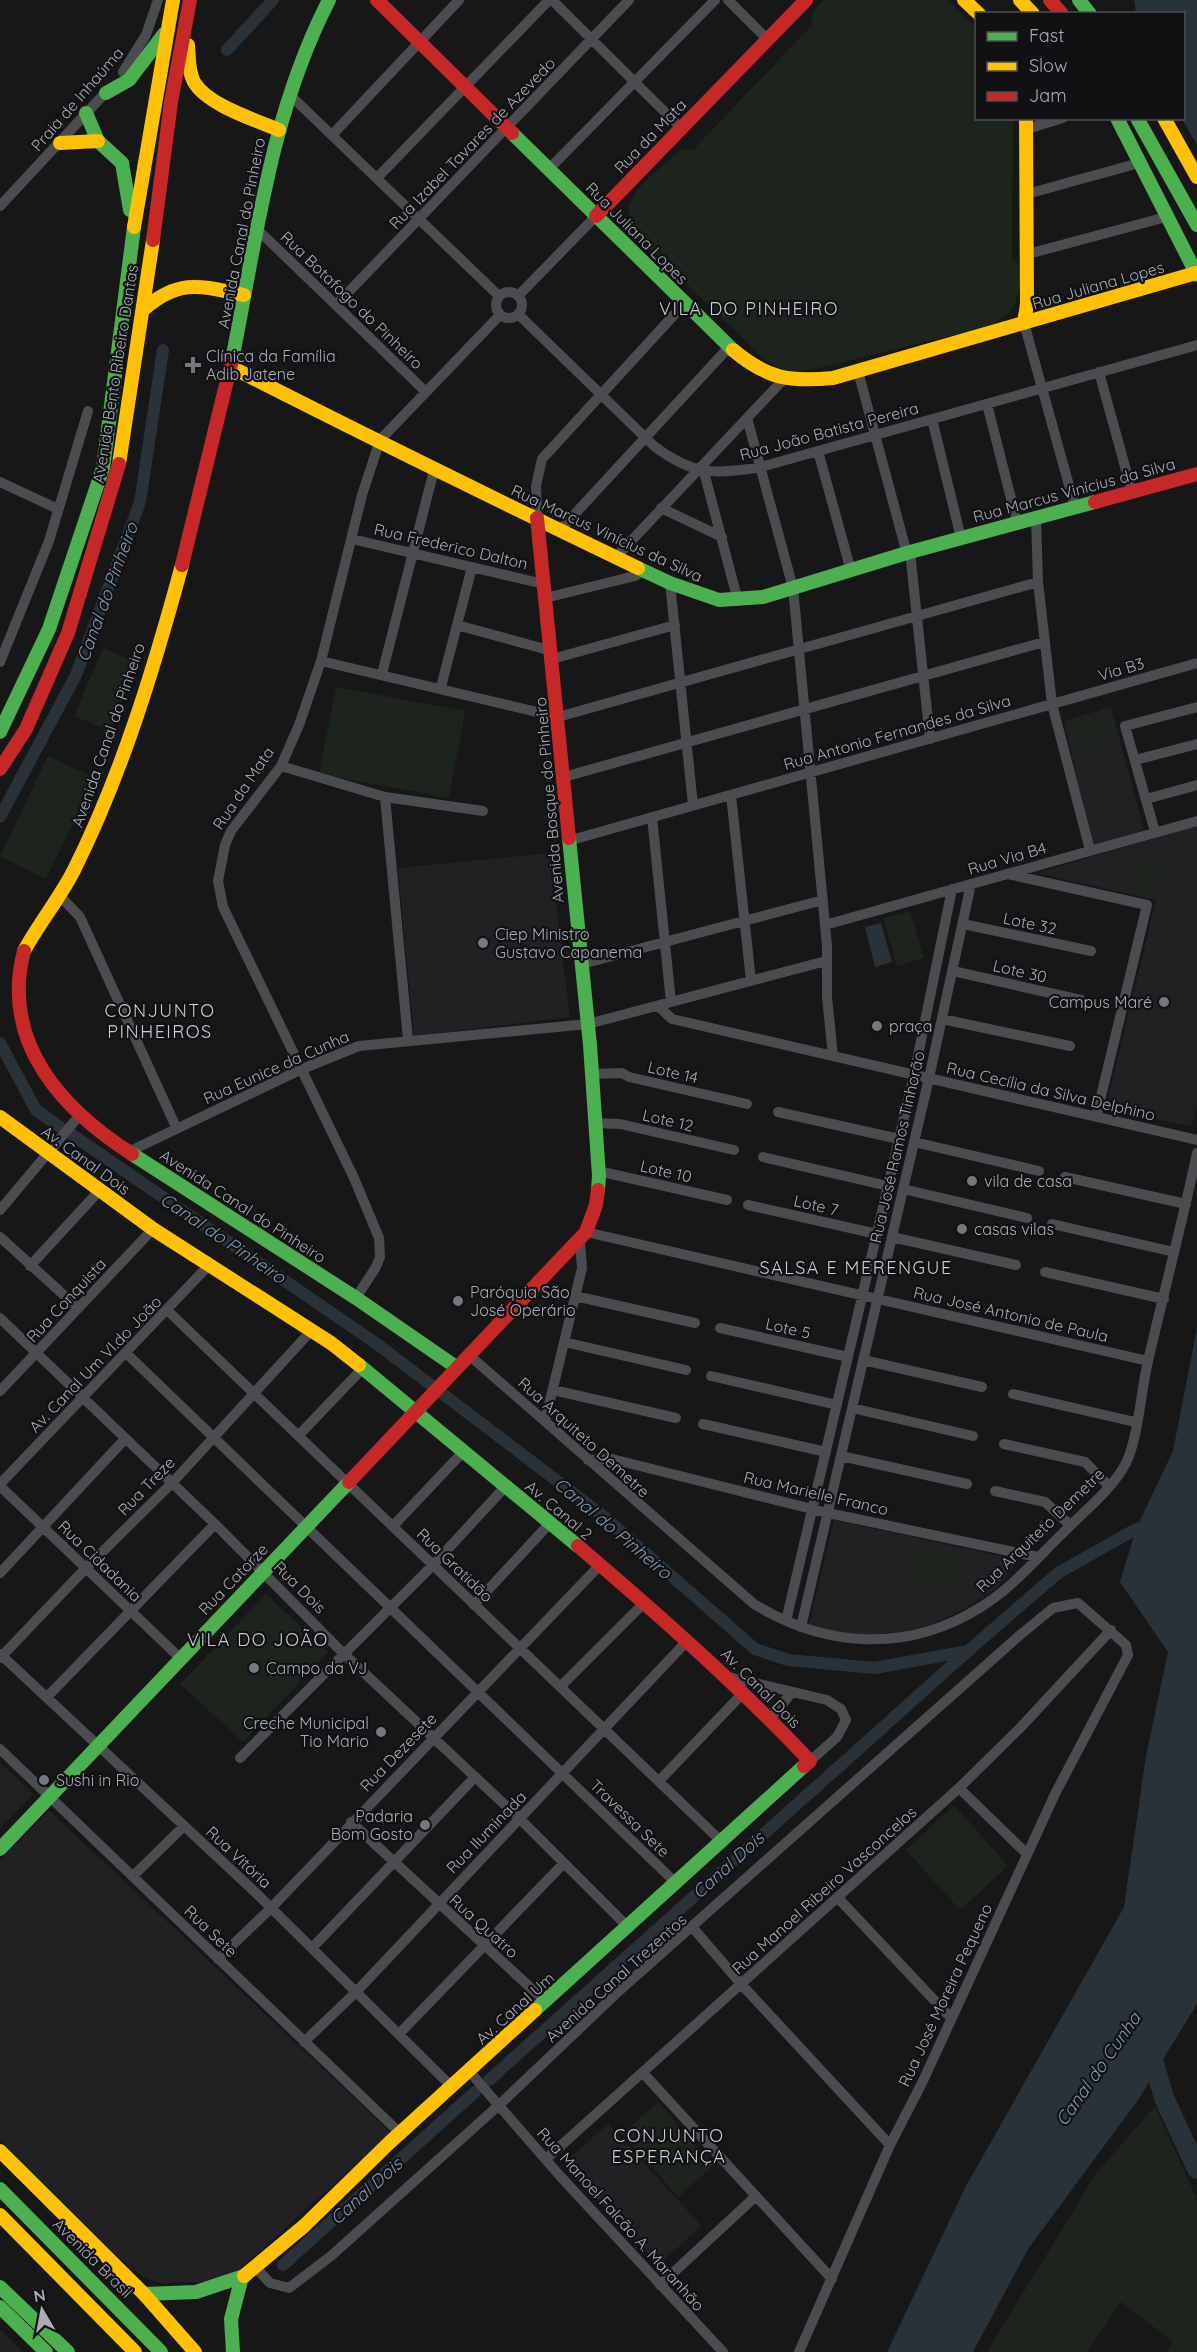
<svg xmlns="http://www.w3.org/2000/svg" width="1197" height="2352" font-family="Quicksand,sans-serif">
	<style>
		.built { fill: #212123 }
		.green { fill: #1d241e }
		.water { fill: #2a3239 }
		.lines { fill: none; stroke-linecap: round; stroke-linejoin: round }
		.canal { stroke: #2a3239; stroke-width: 12 }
		.river { stroke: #2a3239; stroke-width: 20 }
		.street { stroke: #4b4c50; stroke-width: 10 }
		.fast { stroke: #4caf50; stroke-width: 14 }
		.slow { stroke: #ffc107; stroke-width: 14 }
		.jam { stroke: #c62828; stroke-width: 14 }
		.poi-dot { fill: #757880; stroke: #111113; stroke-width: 2 }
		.labels { text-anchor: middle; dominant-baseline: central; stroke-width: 4.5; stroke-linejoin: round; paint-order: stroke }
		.street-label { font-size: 16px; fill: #a8adb8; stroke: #111113 }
		.poi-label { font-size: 16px; fill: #a8adb8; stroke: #111113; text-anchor: start }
		.neighbourhood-label { font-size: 18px; letter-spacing: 1.5px; fill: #c9ccd4; stroke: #111113 }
		.water-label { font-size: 18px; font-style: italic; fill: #7f9bb3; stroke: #111113 }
	</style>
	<rect width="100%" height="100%" fill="#171717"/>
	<path class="built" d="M1111,707L1144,830L1093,846L1064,721Z
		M1197,826V1105L1192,1126L1105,1110L1156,900L1037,873Z
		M550,853L570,1017L414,1036L398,868Z
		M834,1520L1019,1560L997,1588L968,1607L932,1624L903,1632L864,1635L823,1630L809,1624Z
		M0,1762L33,1794L0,1829Z
		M49,1810L391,2133L238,2271L211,2282L160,2283L144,2278L112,2252L0,2140V1860Z
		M608,2124L702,2226L658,2265L564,2163Z
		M0,2329L23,2352H0Z"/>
	<path class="green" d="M824,0H948L976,28V118L1013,119L1012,258L1021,268C1020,297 1016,315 987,327L814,369L790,372L768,363L641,240C636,233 631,227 629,219C623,191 665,165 682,149L693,150L812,25L813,11Z
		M103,648L138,663L110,731L74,716Z
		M336,687L465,711L449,798L319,774Z
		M1107,712L1115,737L1075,749L1067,723Z
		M48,756L95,778L46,879L0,856Z
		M1141,860L1161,864L1154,895L1134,891Z
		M910,911L924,958L897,966L883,918Z
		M916,1546L968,1559L961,1592L908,1579Z
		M266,1594L328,1652L243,1742L180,1684Z
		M954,1805L1008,1866L960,1910L906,1850Z
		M658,2102L714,2165L678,2197L622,2134Z
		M1155,2106L1197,2199V2352H1167L1173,2342L1121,2302L1087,2352H987L1095,2175Z"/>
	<path class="water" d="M1134,0H1197V145L1182,119L1184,14L1136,13Z
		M881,923L892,962L875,967L865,927Z
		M1197,1328V2004L1138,2100L1028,2249L973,2352H887L966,2186L1124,1907L1146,1756L1168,1652L1120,1582L1136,1529L1173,1451Z"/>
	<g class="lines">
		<path class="canal" d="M227,50L273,0
			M0,817L76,675L140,502L163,350
			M0,1043L36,1110L64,1130
			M68,1132L377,1344L602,1515L755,1649L788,1660L875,1668L968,1651L1058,1573L1136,1529L1151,1527
			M489,2080L968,1651
			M283,2265L475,2092"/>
		<path class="river" d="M1149,2046L1164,2098L1197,2169"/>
		<path class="street" d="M552,0L681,128
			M728,0L768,40
			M123,72L146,35L158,0
			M290,95L499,296
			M1027,129L1063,118
			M332,135L459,0
			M549,169L715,0
			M377,178L549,0
			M1027,194L1139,163
			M0,206L107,91
			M258,230L426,392
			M1028,254L1166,217
			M496 305a13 13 0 1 1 26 0a13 13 0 1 1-26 0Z
			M518,296L596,216
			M336,305L629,0
			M518,314L654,446C692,475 715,475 761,467L1197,345
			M1024,323L1075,507
			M858,371L907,554
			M1099,372L1132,492
			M987,404L1017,522
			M747,418L793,588L827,946V997L833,1056
			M932,419L961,538
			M818,451L851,571
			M704,472L738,601
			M0,482L58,509
			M661,508L722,537
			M1036,517L1038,582L1052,704L1090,850
			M537,518L536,486L542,459L685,303
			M560,530L729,347
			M352,539L544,584
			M910,552L930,739
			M616,557L782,381
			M670,583L693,805
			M545,598L635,576L644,570
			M457,625L552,651
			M552,659L675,625
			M321,661L558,717L1038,582
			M0,662L49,541L88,411
			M382,674L434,470
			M441,687L472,567
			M1135,760L1197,744
			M281,766L385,797L408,1040
			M564,777L1044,642
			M731,795L751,981
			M385,797L483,811
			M1146,799L1197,785
			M652,817L671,1002
			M1155,832L1125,726L1197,707
			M568,841L1197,663
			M1008,874L1147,905L1096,1117
			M60,896L80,917L176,1127
			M963,924L1091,951
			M825,925L1197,821
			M582,964L823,900
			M953,971L1081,1000
			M658,1006L672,1019L1197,1140
			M942,1019L1070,1046
			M592,1074L622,1073L629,1077L747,1104
			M778,1112L899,1139
			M595,1123L620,1124L734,1150
			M914,1142L1039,1171
			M128,1152L302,1069L359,1046L588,1024L826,961
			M763,1157L888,1186
			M598,1171L727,1200
			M1065,1177L1186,1204
			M903,1189L1027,1218
			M748,1205L877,1234
			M0,1210L79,1116
			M1052,1224L1174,1252
			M586,1232L1148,1361
			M0,1237L78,1308
			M892,1237L1016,1265
			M30,1266L99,1191
			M1045,1272L1164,1299
			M575,1296L695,1323
			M356,1298L376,1267L380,1257L379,1238L354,1178L223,907L218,881L225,845L231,831L281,766L299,725L321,661L362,495L380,440L500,315
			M167,1310L722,1842
			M0,1318L215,1524L344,1654L520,1819L629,1928
			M720,1328L848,1357
			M564,1342L686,1370
			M126,1353L677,1884
			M470,1356L754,1604C826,1648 908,1653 981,1607C1011,1589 1037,1558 1062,1534C1083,1512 1112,1490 1126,1463C1138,1439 1141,1390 1148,1361C1164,1292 1182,1223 1197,1153
			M863,1360L982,1387
			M711,1376L837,1405
			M553,1390L676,1418
			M0,1391L153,1229
			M1013,1394L1135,1422
			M852,1408L973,1436
			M545,1421L582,1268L580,1241
			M703,1424L826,1452
			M299,1435L363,1368
			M1004,1444L1085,1462L1109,1486
			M841,1456L967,1484
			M588,1460L612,1459L828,1513L1038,1557
			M0,1484L210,1264
			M0,1486L180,1658
			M995,1491L1045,1502L1070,1525
			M393,1526L463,1452
			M0,1573L125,1439
			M474,1605L550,1523
			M786,1621L914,1075L952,889
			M801,1627L929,1078L971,884
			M0,1654L255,1892L452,2087
			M0,1658L85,1569L172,1483L310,1332
			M729,1677L827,1700L841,1709L846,1720L837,1737L810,1761
			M561,1686L644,1603
			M47,1697L215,1524
			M770,1719L792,1692
			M0,1749L402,2135
			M240,1758L433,1565L505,1487
			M659,1781L744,1692
			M959,1788L1027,1854
			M351,1822L546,2002
			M133,1876L184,1826
			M838,1898L951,2018
			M693,1928L741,1984L890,2145
			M312,1948L475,1777
			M218,1959L271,1908L599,1566
			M399,2034L564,1863
			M304,2042L356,1992L688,1640
			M469,2071L560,2176L723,2352
			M643,2073L832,2279
			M546,2159L959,1788L1021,1727L1111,1630
			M254,2266L270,2283L289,2288L331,2256L498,2106L619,1991L1020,1635L1053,1608L1078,1603L1126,1645L1128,1655L1055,1794L922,2083L890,2145L799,2352
			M660,2285L756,2196"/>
		<path class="fast" d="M1079,0L1090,14
			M106,93L129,80L164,34
			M86,113L98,141L122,163L130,210
			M1117,118L1197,275
			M1137,118L1197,225
			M512,133L733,350
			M232,360C257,236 270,115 329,0
			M638,568L670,583L719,600L763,597L910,552L1095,502
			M0,732L49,629L103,468L134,227
			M569,838L590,1045L599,1176L598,1190
			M132,1154L356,1298L456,1367
			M359,1365L578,1546
			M0,1849L349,1482
			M535,2010L804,1766
			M0,2189L161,2352
			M0,2287L68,2352
			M144,2294L196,2292L244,2276
			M0,2307L46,2352
			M233,2352L231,2319L242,2277"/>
		<path class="slow" d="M964,0L979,14
			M1020,0L1033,14
			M188,45C189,57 188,71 194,82C207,105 256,120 279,130
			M1164,118L1197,177
			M60,143L98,141
			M134,227L173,0
			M144,309C180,278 201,286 244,295
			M1024,323L1027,304L1026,118
			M733,350C768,379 788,382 833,378L1196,273
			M231,367C366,436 501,502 638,568
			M119,464L153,240
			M24,951C39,923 60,898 74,870C122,774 154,668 182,565
			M0,1117L153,1229L331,1343L359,1365
			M0,2151L144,2294L195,2352
			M0,2215L135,2352
			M244,2276L304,2226L389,2143L535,2010"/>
		<path class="jam" d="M377,0L512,133
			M1050,0L1062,14
			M596,216L806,0
			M153,240L171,102L190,0
			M1095,502L1197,474
			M537,518L569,838
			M182,565L232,360
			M0,769L26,729L68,633L119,464
			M24,951C0,1043 63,1110 132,1154
			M349,1482L586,1232L596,1205L598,1190
			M578,1546C659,1615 737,1684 810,1761L804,1766"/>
	</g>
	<g class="poi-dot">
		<path d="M190 356h6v6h6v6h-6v6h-6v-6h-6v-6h6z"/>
		<circle cx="483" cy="943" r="6"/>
		<circle cx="1164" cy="1002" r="6"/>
		<circle cx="877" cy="1026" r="6"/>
		<circle cx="972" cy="1181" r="6"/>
		<circle cx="962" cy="1229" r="6"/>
		<circle cx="458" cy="1301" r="6"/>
		<circle cx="254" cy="1668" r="6"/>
		<circle cx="381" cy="1732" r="6"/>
		<circle cx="44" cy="1780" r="6"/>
		<circle cx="425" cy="1825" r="6"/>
	</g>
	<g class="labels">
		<g class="street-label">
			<text transform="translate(77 99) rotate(-49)">Praia de Inhaúma</text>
			<text transform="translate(650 136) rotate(-46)">Rua da Mata</text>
			<text transform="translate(472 143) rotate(-46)">Rua Izabel Tavares de Azevedo</text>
			<text transform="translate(241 233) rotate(-79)">Avenida Canal do Pinheiro</text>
			<text transform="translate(637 233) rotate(45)">Rua Juliana Lopes</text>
			<text transform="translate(1098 285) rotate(-16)">Rua Juliana Lopes</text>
			<text transform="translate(352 300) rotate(44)">Rua Botafogo do Pinheiro</text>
			<text transform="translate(115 374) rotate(-81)">Avenida Bento Ribeiro Dantas</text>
			<text transform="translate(829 431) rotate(-15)">Rua João Batista Pereira</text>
			<text transform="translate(1074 490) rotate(-15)">Rua Marcus Vinícius da Silva</text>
			<text transform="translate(607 533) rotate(25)">Rua Marcus Vinícius da Silva</text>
			<text transform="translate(451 546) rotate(13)">Rua Frederico Dalton</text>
			<text transform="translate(1121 669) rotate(-16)">Via B3</text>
			<text transform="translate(897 732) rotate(-16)">Rua Antonio Fernandes da Silva</text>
			<text transform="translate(108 735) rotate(-71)">Avenida Canal do Pinheiro</text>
			<text transform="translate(243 788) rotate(-56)">Rua da Mata</text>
			<text transform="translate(549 800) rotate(-95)">Avenida Bosque do Pinheiro</text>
			<text transform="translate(1007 858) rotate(-16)">Rua Via B4</text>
			<text transform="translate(1030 923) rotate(12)">Lote 32</text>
			<text transform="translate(1020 971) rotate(13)">Lote 30</text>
			<text transform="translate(276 1067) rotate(-24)">Rua Eunice da Cunha</text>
			<text transform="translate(673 1072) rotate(13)">Lote 14</text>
			<text transform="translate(1051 1091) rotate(13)">Rua Cecília da Silva Delphino</text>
			<text transform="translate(668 1120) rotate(13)">Lote 12</text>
			<text transform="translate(897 1147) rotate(-77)">Rua José Ramos Tinhorão</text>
			<text transform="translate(86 1160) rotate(36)">Av. Canal Dois</text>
			<text transform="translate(666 1171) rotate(13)">Lote 10</text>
			<text transform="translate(816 1205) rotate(13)">Lote 7</text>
			<text transform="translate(243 1206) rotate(33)">Avenida Canal do Pinheiro</text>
			<text transform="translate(66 1300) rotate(-47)">Rua Conquista</text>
			<text transform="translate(1011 1314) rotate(13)">Rua José Antonio de Paula</text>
			<text transform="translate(788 1328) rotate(13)">Lote 5</text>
			<text transform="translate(95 1364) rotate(-46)">Av. Canal Um Vl.do João</text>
			<text transform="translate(584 1437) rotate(42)">Rua Arquiteto Demetre</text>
			<text transform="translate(146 1486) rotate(-46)">Rua Treze</text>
			<text transform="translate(816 1493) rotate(13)">Rua Marielle Franco</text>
			<text transform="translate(559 1510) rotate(40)">Av. Canal 2</text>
			<text transform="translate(1040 1530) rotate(-44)">Rua Arquiteto Demetre</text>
			<text transform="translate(100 1561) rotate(44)">Rua Cidadania</text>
			<text transform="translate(455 1565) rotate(44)">Rua Gratidão</text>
			<text transform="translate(233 1579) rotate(-46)">Rua Catorze</text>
			<text transform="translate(300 1587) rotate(45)">Rua Dois</text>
			<text transform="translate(761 1688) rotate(45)">Av. Canal Dois</text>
			<text transform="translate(398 1752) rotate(-46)">Rua Dezesete</text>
			<text transform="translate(630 1818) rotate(44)">Travessa Sete</text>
			<text transform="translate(486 1832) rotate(-46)">Rua Iluminada</text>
			<text transform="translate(239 1857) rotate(43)">Rua Vitória</text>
			<text transform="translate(824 1890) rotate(-42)">Rua Manoel Ribeiro Vasconcelos</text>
			<text transform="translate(484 1926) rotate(42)">Rua Quatro</text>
			<text transform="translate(211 1931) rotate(44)">Rua Sete</text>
			<text transform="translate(616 1978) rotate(-42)">Avenida Canal Trezentos</text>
			<text transform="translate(945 1995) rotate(-65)">Rua José Moreira Pequeno</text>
			<text transform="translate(515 2008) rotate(-42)">Av. Canal Um</text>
			<text transform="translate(621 2219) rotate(48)">Rua Manoel Falcão A. Maranhão</text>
			<text transform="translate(93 2258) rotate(45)">Avenida Brasil</text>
		</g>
		<g class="poi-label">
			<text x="206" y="356">Clínica da Família<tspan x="206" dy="18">Adib Jatene</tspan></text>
			<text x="495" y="934">Ciep Ministro<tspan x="495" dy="18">Gustavo Capanema</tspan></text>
			<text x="1152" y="1002" text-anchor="end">Campus Maré</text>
			<text x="889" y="1026">praça</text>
			<text x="984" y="1181">vila de casa</text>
			<text x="974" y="1229">casas vilas</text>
			<text x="470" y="1292">Paróquia São<tspan x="470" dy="18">José Operário</tspan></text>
			<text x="266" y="1668">Campo da VJ</text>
			<text x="369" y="1723" text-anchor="end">Creche Municipal<tspan x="369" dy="18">Tio Mario</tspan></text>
			<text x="56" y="1780">Sushi in Rio</text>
			<text x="413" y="1816" text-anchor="end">Padaria<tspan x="413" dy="18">Bom Gosto</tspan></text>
		</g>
		<g class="neighbourhood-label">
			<text x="749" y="308">VILA DO PINHEIRO</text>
			<text x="160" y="1010">CONJUNTO<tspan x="160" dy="21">PINHEIROS</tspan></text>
			<text x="856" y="1267">SALSA E MERENGUE</text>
			<text x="258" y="1639">VILA DO JOÃO</text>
			<text x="669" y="2135">CONJUNTO<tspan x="669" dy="21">ESPERANÇA</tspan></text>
		</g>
		<g class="water-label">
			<text transform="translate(107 592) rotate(-70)">Canal do Pinheiro</text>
			<text transform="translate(223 1238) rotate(34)">Canal do Pinheiro</text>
			<text transform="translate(613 1528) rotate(40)">Canal do Pinheiro</text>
			<text transform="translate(728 1865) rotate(-42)">Canal Dois</text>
			<text transform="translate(1098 2069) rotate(-55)">Canal do Cunha</text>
			<text transform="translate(366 2191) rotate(-42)">Canal Dois</text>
		</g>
	</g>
	<rect x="975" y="12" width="210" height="108" fill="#111113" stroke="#4d4f55" stroke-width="1.5"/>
	<rect x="987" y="32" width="30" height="9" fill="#4caf50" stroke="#4d4f55" stroke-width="1.5"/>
	<text x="1029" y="42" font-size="18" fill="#a8adb8">Fast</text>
	<rect x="987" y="62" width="30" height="9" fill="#ffc107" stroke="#4d4f55" stroke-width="1.5"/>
	<text x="1029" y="72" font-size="18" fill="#a8adb8">Slow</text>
	<rect x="987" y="92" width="30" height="9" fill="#c62828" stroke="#4d4f55" stroke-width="1.5"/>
	<text x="1029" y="102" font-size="18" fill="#a8adb8">Jam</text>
	<g transform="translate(42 2310) rotate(350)" stroke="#111113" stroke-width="4.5" paint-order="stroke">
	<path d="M0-4.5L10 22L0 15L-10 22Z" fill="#a8adb8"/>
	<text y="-9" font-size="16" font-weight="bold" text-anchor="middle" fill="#a8adb8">N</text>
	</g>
</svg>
